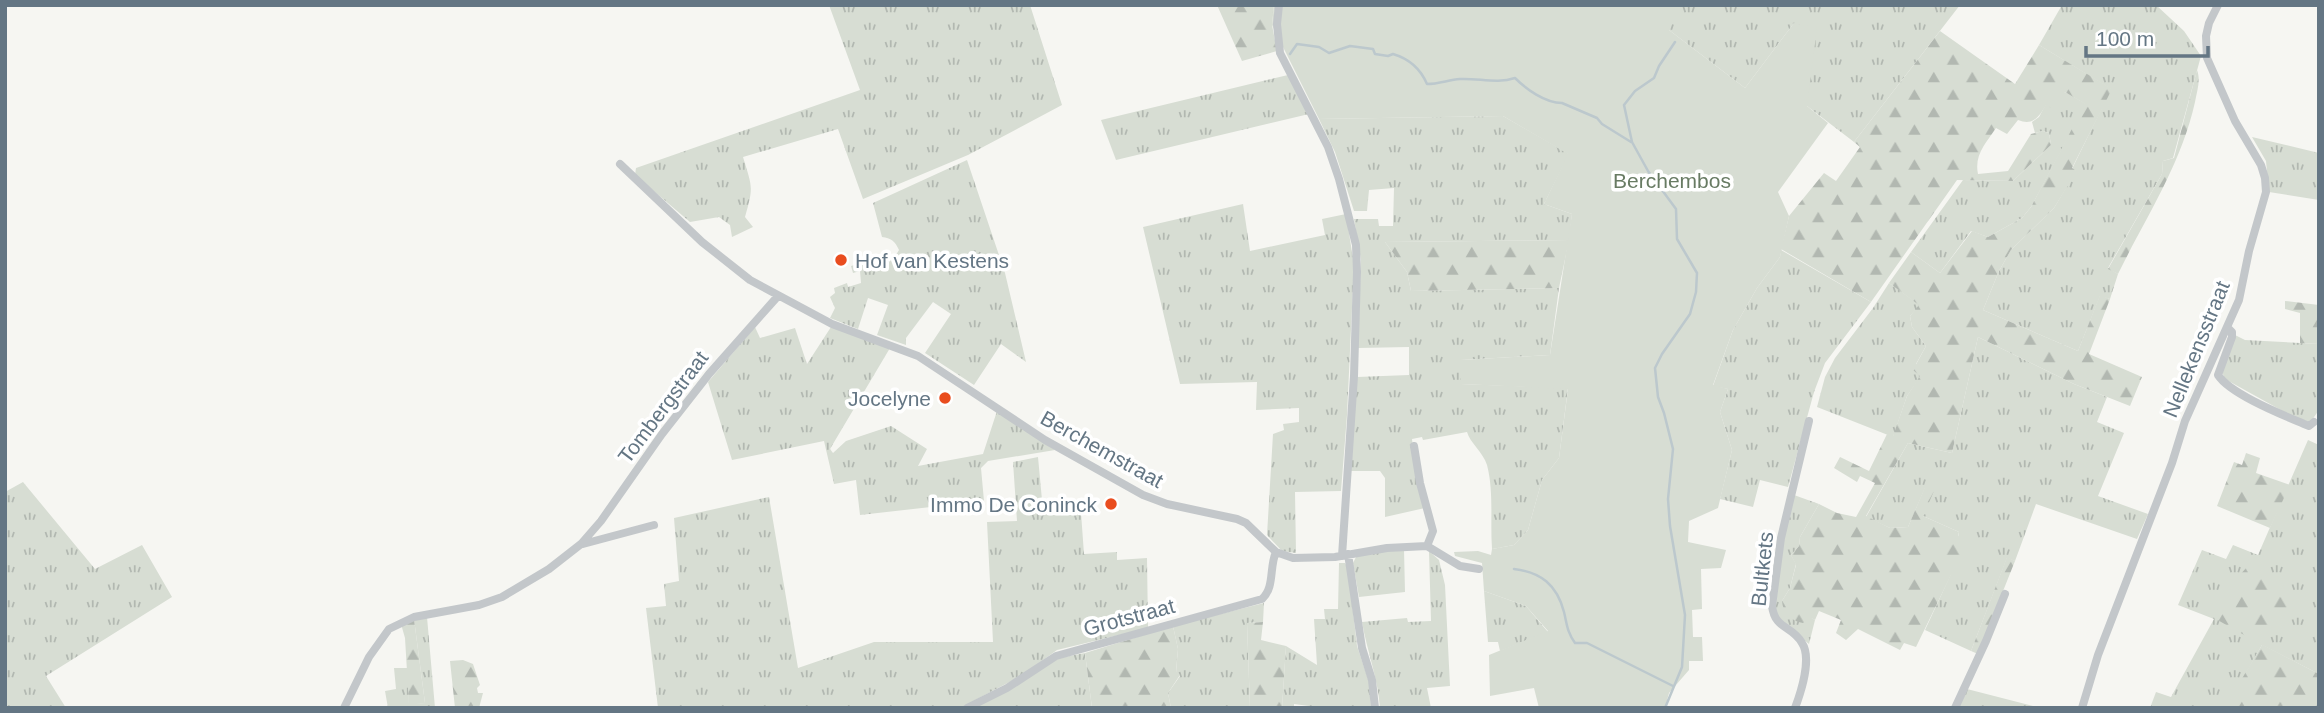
<svg xmlns="http://www.w3.org/2000/svg" width="2324" height="713" font-family="Helvetica,sans-serif">
	<style>
		.grass { fill: url(#grass-tufts) }
		.forest { fill: url(#forest-firs) }
		.park { fill: #d7ddd3 }
		.lines { fill: none; stroke-linecap: round; stroke-linejoin: round }
		.stream { stroke: #bcc8cd; stroke-width: 2.5 }
		.minor { stroke: #c3c7ca; stroke-width: 8 }
		.poi-dot { fill: #e94d1f; stroke: #fff; stroke-width: 2.5 }
		.labels { text-anchor: middle; dominant-baseline: central; stroke-width: 7; stroke-linejoin: round; paint-order: stroke }
		.park-label { font-size: 21px; fill: #687b63; stroke: #fff }
		.poi-label { font-size: 21px; fill: #647684; stroke: #fff; text-anchor: end }
		.street-label { font-size: 21px; fill: #647684; stroke: #fff }
	</style>
	<defs>
		<pattern id="grass-tufts" width="24" height="20" patternUnits="userSpaceOnUse" patternTransform="scale(1.75)"><rect width="24" height="20" fill="#d7ddd3"/><path d="M3 7l-1-3M5 7V3M7 7l1-3M15 17l-1-3M17 17v-4M19 17l1-3" fill="none" stroke="#b2b8b1"/></pattern>
		<pattern id="forest-firs" width="22" height="20" patternUnits="userSpaceOnUse" patternTransform="scale(1.75)"><rect width="22" height="20" fill="#d7ddd3"/><path d="M5 1l3.5 6h-7zM16 11l3.5 6h-7z" fill="#b2b8b1"/></pattern>
	</defs>
	<rect width="100%" height="100%" fill="#f6f6f2"/>
	<path class="grass" d="M829,5H1030L1062,105L968,155L863,199L838,129L743,157C752,187 754,186 745,217L753,227L732,237L730,225L719,217L690,222L635,175L636,168L860,90Z
		M1669,5H1960L1854,142L1807,106L1794,23L1745,88L1669,30Z
		M2062,5H2156L2184,31L2201,56L2173,158L2163,161L2162,174L2108,268L2118,274L2110,299L2100,296L2078,351L1983,310L1999,271L2011,250L2054,208L2076,171L2072,169L2111,89L2039,45Z
		M1288,75L1309,114L1116,160L1101,120Z
		M2065,92L2086,104L2031,207L2022,218L1988,237L1971,231L1940,273L1911,252L1963,180L2013,181L2051,145L2049,133L2043,131L2035,133L2032,122L2039,117L2046,104Z
		M1503,116L1569,154L1544,204L1572,214L1569,240L1385,242L1407,272L1411,291L1559,288L1550,355L1461,360V384L1568,388L1559,458L1542,480L1528,530L1514,545L1492,549C1490,521 1494,492 1487,465C1483,452 1470,443 1467,432L1423,440L1422,437L1412,439L1415,465L1425,508L1385,517V478L1380,471H1350L1357,377L1409,375V347L1358,348L1361,260L1354,219H1378L1379,226H1393L1394,188L1369,190L1367,211H1354L1335,152L1319,119Z
		M2252,137L2319,153V200L2269,192L2266,161Z
		M967,160L1005,273L1026,362L1001,344L974,385L925,353L951,314L933,302L906,338V345L877,335L888,305L868,298L858,329L830,318L835,308L830,297L835,293L834,288L847,283L848,287L861,283L860,271L853,273L851,266L875,259C886,264 893,261 899,250C895,241 891,238 882,237L873,203Z
		M1243,204L1250,251L1325,235L1322,219L1346,214L1354,265L1347,415L1341,491L1295,492L1296,553L1282,551L1267,535L1273,434L1284,430L1283,424L1299,422V408L1256,410L1257,382L1180,384L1143,227Z
		M1781,250L1871,302L1825,363L1814,392L1788,487L1760,480L1753,507L1720,499L1732,450L1720,412L1728,389L1713,386L1733,330L1757,288L1780,257Z
		M1889,283L1920,305L1910,316L1912,327L1926,346L1916,364L1920,376L1919,379L1907,396L1893,437L1817,407L1825,377L1835,358L1873,308Z
		M755,327L760,338L795,328L807,364L831,327L890,348L830,449L833,453L846,441L891,426L927,449L918,466L983,454L997,411L1055,450L988,461L981,468L984,501L860,515L856,480L834,484L824,441L732,460L708,382Z
		M2235,335L2245,340L2319,344V410L2312,420L2304,423L2225,379L2222,372Z
		M1978,337L2074,384L2107,397L2097,422L2124,433L2098,496L2148,514L2137,539L2036,504L2015,561L2007,558L1971,651L1925,630L1951,574L1959,532L1923,516L1925,488L1908,527L1890,528L1866,517L1908,443L1952,453Z
		M2308,440L2319,445V674L2262,645L2226,708H2150L2156,692L2171,697L2214,619L2178,605L2202,550L2226,559L2233,545L2258,555Z
		M1038,457L1042,500L1080,499L1084,554L1117,552V560L1147,558L1148,628L1057,650L1021,676L960,708H658L646,608L666,606L664,584L679,581L674,518L769,497L798,668L874,642H993L987,522L1017,521L1013,462Z
		M23,482L95,569L142,545L172,597L46,676L66,708H5V492Z
		M1794,495L1819,504L1800,537L1799,546L1791,555L1796,564L1790,588L1782,601L1815,620L1809,644C1800,636 1785,629 1779,619C1767,599 1788,520 1794,495Z
		M1404,549L1405,592L1359,597L1353,563L1357,555Z
		M1429,551L1439,560L1445,585L1450,686L1427,688L1431,708H1380C1378,678 1367,651 1362,622L1407,618L1408,622L1431,621Z
		M1339,563H1345L1348,568L1357,646L1369,682L1371,708H1310L1309,706L1294,704V708H1282L1286,646L1317,665L1314,619H1325L1324,609H1338Z
		M1484,591L1526,606L1548,632L1500,651L1498,642H1488Z
		M1264,603L1263,622L1247,623L1250,708H1171L1168,693L1180,676L1176,673L1178,649L1173,626Z
		M427,617L435,708H388L385,691L396,689L394,668H408L409,704L425,703L414,619Z
		M1085,653L1092,708H973L1059,658Z
		M1967,689L2041,708H1958Z"/>
	<path class="forest" d="M1217,5H1274L1272,25L1277,51L1242,61Z
		M1940,31L2015,84L2039,45L2112,89L2072,168L2077,171L2054,208L2011,250L1999,271L1983,310L2078,351L2100,295L2110,299L2089,354L2142,377L2130,406L2074,384L1978,337L1952,453L1908,443L1866,516L1890,528L1908,527L1925,487L1934,491L1923,516L1959,532L1958,536L1974,544L1960,577L1951,575L1916,647L1904,643L1900,650L1858,629L1846,640L1836,633L1841,620L1819,611L1815,620L1811,618L1803,623C1791,621 1783,613 1782,601L1790,588L1796,565L1791,555L1799,546L1800,537L1819,504L1837,513L1856,517L1875,483L1860,476L1857,482L1834,468L1840,457L1869,471L1887,434L1893,436L1907,396L1920,376L1913,370L1926,346L1912,327L1910,316L1919,305L1889,283L1911,252L1940,273L1972,231L1988,237L2022,218L2031,207L2085,104L2065,92L2055,110L2046,105C2039,117 2033,126 2018,120L2007,134L1996,128C1986,143 1974,155 1978,174L2008,171L2031,134L2043,131L2049,133L2051,145L2013,181L1957,180L1871,302L1781,249L1789,216L1824,173L1836,181L1860,147L1854,142Z
		M2197,70C2201,80 2197,91 2195,102C2181,165 2146,217 2118,274L2108,269L2162,174L2163,161L2174,158Z
		M1569,240L1559,288L1411,291L1407,272L1385,242Z
		M2285,301L2319,305V344L2300,343V313L2285,309Z
		M2246,453L2260,458L2256,473L2290,485L2270,528L2217,506L2234,462L2242,465Z
		M2258,555L2272,580L2295,601L2263,645L2319,674V708L2225,707L2262,645L2214,618L2237,578Z
		M2007,557L2015,561L1978,654L1971,651Z
		M414,619L425,703L409,705L405,638L401,624Z
		M1263,622L1261,640L1286,646L1282,708H1250L1247,623Z
		M1173,626L1178,649L1176,672L1180,675L1168,693L1171,708H1092L1085,653Z
		M463,660L473,664L480,685L477,688L478,693H483L479,708H455L450,661Z"/>
	<path class="park" d="M1274,5H1669V30L1745,88L1794,23L1817,28L1807,106L1828,123L1778,192L1789,216L1780,257L1757,288L1733,330L1713,385L1728,389L1720,412L1732,450L1718,508L1689,521L1688,542L1726,550L1721,568L1701,569L1702,609L1692,610L1693,637H1702L1703,661H1689V670L1669,693L1665,708H1539L1534,688L1490,696L1489,655L1548,631L1526,606L1484,591L1482,563L1455,556L1454,552L1478,551L1491,555L1492,549L1514,545L1528,530L1542,480L1559,458L1568,389L1461,384V360L1550,355L1572,214L1544,204L1568,154L1503,116L1319,119L1272,25Z"/>
	<g class="lines">
		<path class="stream" d="M1290,54L1297,44L1319,47L1329,53L1350,46L1373,49L1375,54L1388,56L1393,54C1410,59 1421,70 1427,84C1439,84 1448,80 1460,79C1479,78 1497,84 1515,78C1526,89 1545,103 1562,103L1597,118L1602,124L1631,142
			M1514,569C1541,572 1557,585 1564,612C1567,624 1567,632 1575,643H1587L1673,686
			M1665,708L1682,667L1685,615L1670,526L1668,499L1673,449L1664,413L1658,397L1655,368L1662,354L1690,314L1696,292L1697,273L1677,239L1676,209L1648,171L1632,142L1624,105L1635,91L1654,78L1659,66L1675,42"/>
		<path class="minor" d="M1279,5L1277,24L1280,53L1328,147L1339,179L1356,245L1357,272L1354,376L1342,556
			M620,164L702,242L750,280L832,324L918,356L1045,440L1143,495L1167,504L1237,519L1246,523L1276,552L1293,558L1335,557L1387,548L1427,546L1460,566L1479,569
			M2228,328L2232,332V337L2218,375C2230,394 2283,415 2304,424L2309,426L2314,422
			M1414,446L1420,483L1433,531L1427,546
			M583,544L654,525
			M1348,554L1362,648L1372,680L1375,708
			M344,708L369,657L389,629L414,617L479,605L502,597L549,569L581,544L601,521L662,434L709,374L778,296
			M967,708L1007,688L1056,656L1262,599C1275,587 1269,567 1276,552
			M1795,708C1801,692 1812,658 1802,643C1792,625 1775,630 1772,606L1781,538L1809,421
			M1955,708L1986,641L2005,594
			M2082,708L2098,655L2172,463L2185,421L2239,300L2249,251L2266,192L2265,178L2261,165L2235,121L2207,58L2206,36L2209,23L2218,5"/>
	</g>
	<g class="poi-dot">
		<circle cx="841" cy="260" r="7"/>
		<circle cx="945" cy="398" r="7"/>
		<circle cx="1111" cy="504" r="7"/>
	</g>
	<g class="labels">
		<g class="park-label">
			<text x="1672" y="180">Berchembos</text>
		</g>
		<g class="poi-label">
			<text x="855" y="260" text-anchor="start">Hof van Kestens</text>
			<text x="931" y="398">Jocelyne</text>
			<text x="1097" y="504">Immo De Coninck</text>
		</g>
		<g class="street-label">
			<text transform="translate(2196 349) rotate(-68)">Nellekensstraat</text>
			<text transform="translate(663 407) rotate(-53)">Tombergstraat</text>
			<text transform="translate(1102 449) rotate(29)">Berchemstraat</text>
			<text transform="translate(1762 569) rotate(-84)">Bultkets</text>
			<text transform="translate(1129 617) rotate(-15)">Grotstraat</text>
		</g>
	</g>
	<rect width="2324" height="713" fill="none" stroke="#647684" stroke-width="14"/>
	<path d="M2086 46v10h122v-10" fill="none" stroke="#647684" stroke-width="3.5"/>
	<text x="2096" y="46" font-size="21" fill="#647684" stroke="#ffffff" stroke-width="5" paint-order="stroke">100 m</text>
</svg>
